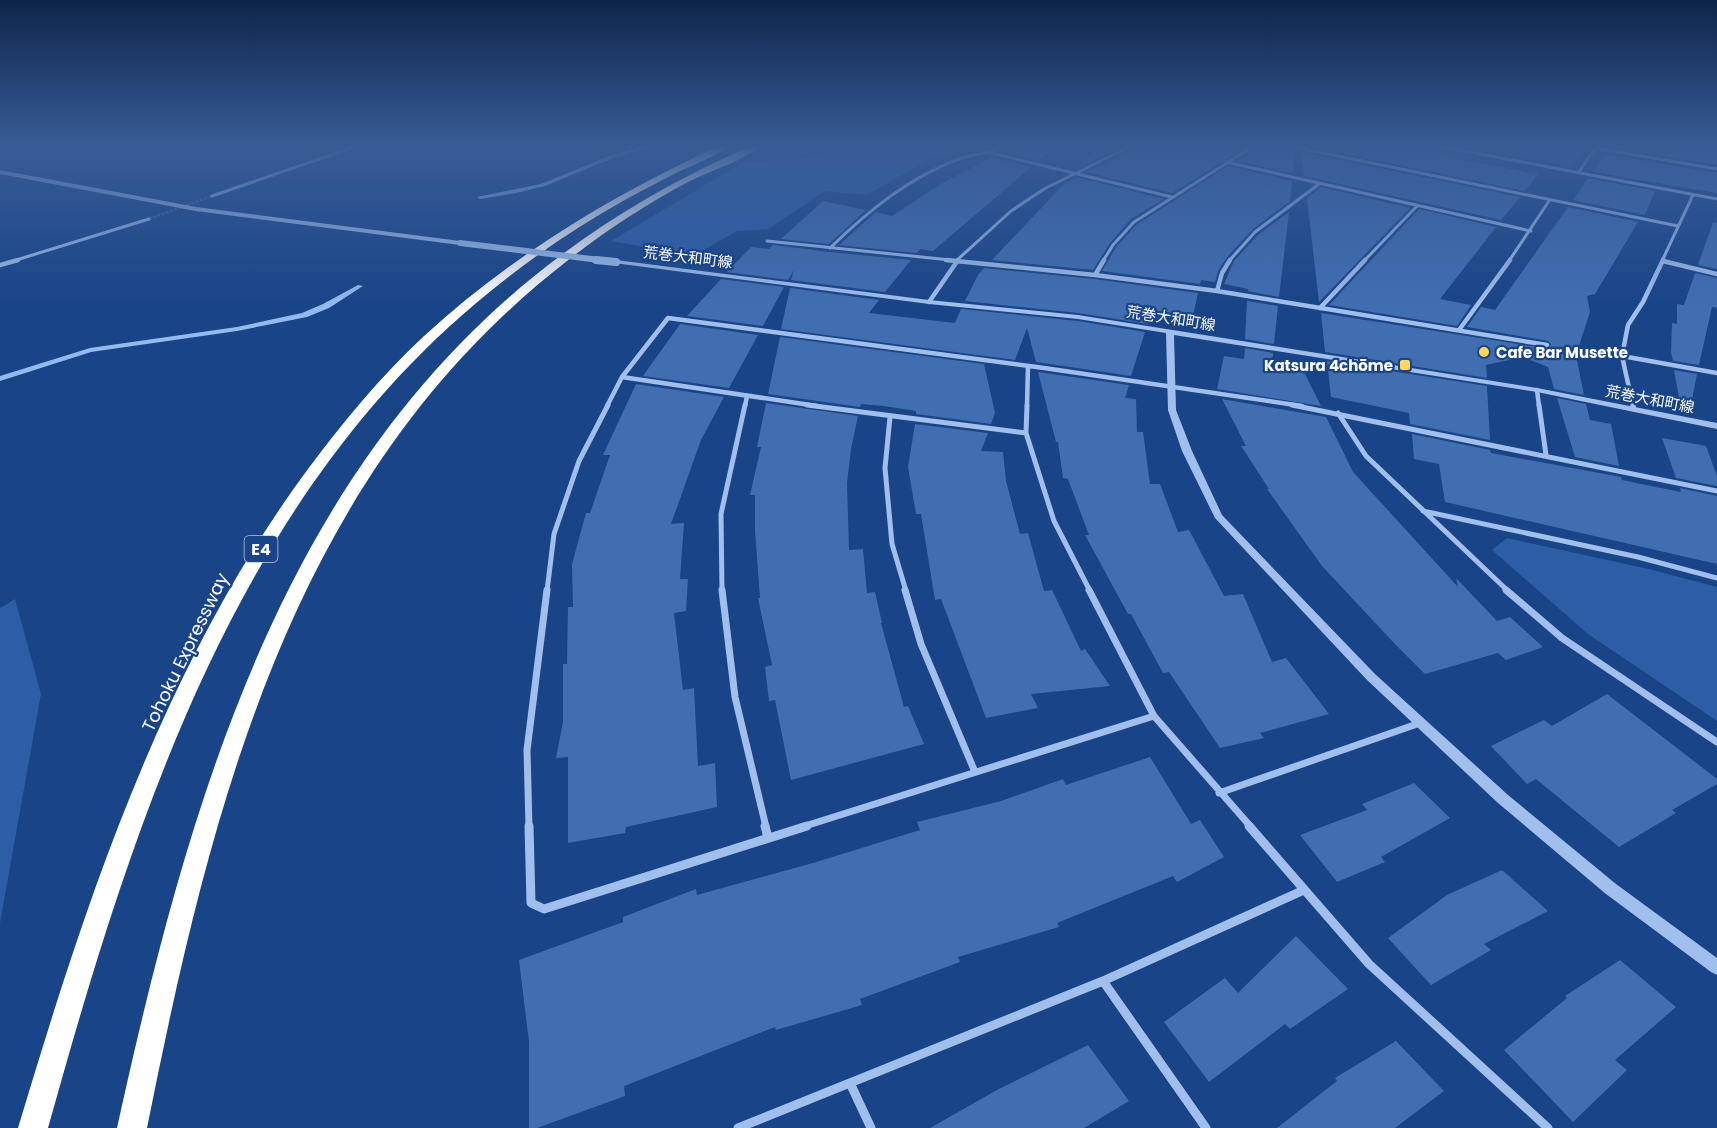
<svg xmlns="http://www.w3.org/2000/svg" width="1717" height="1128" font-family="Poppins,'Noto Sans JP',sans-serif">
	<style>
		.green { fill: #2c5da6 }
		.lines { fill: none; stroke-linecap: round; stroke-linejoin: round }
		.stream { fill: #93baef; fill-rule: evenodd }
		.building { fill: #416eb1 }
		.minor-tunnel { stroke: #3c6099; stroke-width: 3; stroke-dasharray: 3 1.5; stroke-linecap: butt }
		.minor-far4 { stroke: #a0bfed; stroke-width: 3 }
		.minor-far3 { stroke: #a0bfed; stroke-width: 4.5 }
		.minor-far2 { stroke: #a0bfed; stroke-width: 5 }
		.minor-far1 { stroke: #a0bfed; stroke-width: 7 }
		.minor { stroke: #a0bfed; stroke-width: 9 }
		.tertiary { fill: #a0bfed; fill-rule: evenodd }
		.motorway { fill: #fff; fill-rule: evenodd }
		.tertiary-bridge-far1 { stroke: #a0bfed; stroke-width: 6 }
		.tertiary-bridge { stroke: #a0bfed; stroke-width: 8 }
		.poi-dot { fill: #ffd75c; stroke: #194487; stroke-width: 2 }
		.labels { text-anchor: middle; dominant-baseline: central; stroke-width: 4.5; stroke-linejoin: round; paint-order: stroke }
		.far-street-label { font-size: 15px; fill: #fff; stroke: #194487 }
		.far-poi-label { font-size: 15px; font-weight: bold; fill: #fff; stroke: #194487; text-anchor: start }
		.shield { fill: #194487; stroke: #bac7db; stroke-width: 1.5 }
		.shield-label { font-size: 16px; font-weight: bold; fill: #fff }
		.street-label { font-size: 18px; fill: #fff; stroke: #194487 }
	</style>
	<rect width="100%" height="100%" fill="#194487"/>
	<path class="green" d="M877,147H978L936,155L867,195L825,191L768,229L737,231L695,255L611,241L742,163L790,160Z
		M1462,147H1587L1570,167Z
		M1507,538L1653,570L1717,587V721L1588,634L1492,550Z
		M15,599L41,694L0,923V608Z"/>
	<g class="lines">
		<path class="stream" d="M642,147H651L613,158L545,186L516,193L480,199L477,197L541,184L609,156Z
			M358,285L363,286L329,308L307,317L237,331L91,352L0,381V376L90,348L237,327L302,313L323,304Z"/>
	</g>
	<path class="building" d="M1011,147H1055L1038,161L1002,152Z
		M1098,147H1121L1078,168Z
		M1133,147H1246L1172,193L1086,172L1131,150Z
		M1256,147H1290L1295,151L1293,173L1237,161Z
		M1311,147H1409L1458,156L1455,159L1538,174L1525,191Z
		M1611,147H1699L1717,150V165Z
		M1301,152L1520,197L1501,220L1304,176Z
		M1606,154L1717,173V193L1593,172Z
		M992,157L1031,167L933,251L920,249L917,253L839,245L876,212L892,216L941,184Z
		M1228,166L1292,181L1290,201L1253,229L1227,257L1218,271L1215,282L1201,280L1200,284L1102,271L1116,247L1136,225Z
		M1076,177L1164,199L1131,219L1110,243L1093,270L992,260L1064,184Z
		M1588,178L1655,191L1645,215L1573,200Z
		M1321,187L1410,208L1319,302L1307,198Z
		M823,201L866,210L829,244L781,239Z
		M1568,207L1638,222L1595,294L1587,296L1590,312L1576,355L1584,395L1554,389L1548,367L1523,357L1486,365L1487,378L1325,352L1321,313L1549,349L1551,344L1548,341L1467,327L1481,307L1495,310Z
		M1419,209L1496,227L1440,299L1471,305L1457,326L1329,305Z
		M1289,212L1279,297L1248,291V289L1224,284L1234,261L1258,235Z
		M1713,222L1717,223V269L1698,265Z
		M773,245L830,252L911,260L885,292L791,280L794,270L788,280L727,272L751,247L769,249Z
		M984,268L1094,279L1198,293L1193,316L1152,311L1148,324L1078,313L965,301L978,275Z
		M1695,273L1717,278V308L1712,307L1699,365L1673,361L1671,352L1672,323L1677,324V304L1684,305Z
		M721,279L784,287L763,326L687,316Z
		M790,288L879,300L869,313L955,323L961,309L1078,321L1145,332L1131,376L1036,362L1027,328L1015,360L781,329Z
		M1247,301L1278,306L1274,344L1245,339Z
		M680,324L758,335L729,388L643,376Z
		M780,337L984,364L995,413L991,424L916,414V411L884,406L861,404L860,407L768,394Z
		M1245,348L1273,353L1272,364L1303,370L1321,406L1217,389L1224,356L1244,359Z
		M1327,361L1487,386L1490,440L1410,424L1409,413L1331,397Z
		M1674,370L1697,374L1689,415L1682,414Z
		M1038,372L1129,385L1125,398L1136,399L1137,432H1143L1150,484H1160L1178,532L1189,530L1224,596L1243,594L1272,662L1286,658L1329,714L1260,733L1264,738L1220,748L1169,672L1163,673L1131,614H1128L1085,535H1089L1068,479L1063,478L1058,442H1056Z
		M636,384L724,397L701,440L671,524L684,523L680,579H688L686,611L674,613L683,690L694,688L698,766L715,763L717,807L626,827L625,833L568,843V757L556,758L563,722V664H567L568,607H573L572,564L586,513H590L610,455H603Z
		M1557,398L1586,404L1590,420L1611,424L1619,466L1575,457Z
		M1222,399L1326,417L1353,472L1458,587L1456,578L1497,621L1510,617L1543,647L1506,660L1498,653L1425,674L1394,643L1322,566L1267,489H1269L1241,446H1246Z
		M766,403L858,416L851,449L847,483L849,550L863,549L867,593L875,592L882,623H881L904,707L908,706L924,744L791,780L775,700L769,701L765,667L772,665L758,598H760L755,531V495H750L761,447H757Z
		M915,424L988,433L981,451L1003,452L1006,481L1020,534L1028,533L1044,591L1052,590L1081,651L1085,649L1110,686L1031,694L1038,708L986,718L941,599L935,600L921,514H916L908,467Z
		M1412,434L1490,450L1491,453L1621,477L1622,480L1681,492L1680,488L1717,496V564L1445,502L1439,464L1414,459Z
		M1662,438L1706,446L1717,476V486L1676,478Z
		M1607,694L1717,779V784L1672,810L1676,813L1619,847L1536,779L1527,784L1491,746L1544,720L1552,726Z
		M1150,757L1191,824L1200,820L1224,857L1177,882L1173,876L1057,923L1059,927L958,957L960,962L860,999L862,1005L776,1030L775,1027L624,1086L625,1096L537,1128H529V1042L519,960L623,922V917L696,889L697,895L813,863L920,830L917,822L1001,801L1063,779L1066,785Z
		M1414,783L1450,818L1381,857L1385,862L1337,882L1300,835L1367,810L1362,804Z
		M1502,870L1548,911L1484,944L1491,950L1431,985L1388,938L1447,895Z
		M1296,936L1348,989L1290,1029L1285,1024L1209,1082L1164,1022L1225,978L1238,993Z
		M1620,960L1676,1007L1615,1060L1627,1070L1573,1122L1504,1050L1567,998L1565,996Z
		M1396,1041L1444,1091L1395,1128H1277L1337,1081L1335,1078Z
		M1088,1045L1129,1101L1084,1128H930L997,1090Z"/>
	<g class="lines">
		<path class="minor-tunnel" d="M149,219L212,196"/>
		<path class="minor-far4" d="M1294,147L1678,226
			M1444,147L1717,199
			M1595,148L1717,169
			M991,153L1172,197
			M1226,162L1531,231
			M1579,172L1596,147
			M212,196L354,147
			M767,241L960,261
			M830,248C867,212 907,179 956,160C971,154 987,154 1001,147
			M13,261L149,219
			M956,261L1011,211L1044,189L1129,147
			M1103,261L1113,245L1134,222L1252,147
			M1229,261L1255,232L1319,184
			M1364,261L1417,206
			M1509,261L1549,201
			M1662,261L1693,195"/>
		<path class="minor-far3" d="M946,260L1095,275L1217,291L1547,345
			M1663,261L1717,274
			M0,265L18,260
			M1095,275L1104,260
			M1217,291L1222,273L1230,260
			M929,302L958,260
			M1320,308L1365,260
			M1459,330L1510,260
			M1622,356L1717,373
			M622,377L817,406
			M1537,390L1539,406
			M607,406L622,377L668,318L1044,368L1302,406
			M745,406L747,396
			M1027,406L1028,366
			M1633,406L1622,356L1628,325L1643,302L1663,260"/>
		<path class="minor-far2" d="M807,405L1026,433
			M1027,405L1026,433L1054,521L1090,591
			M1292,405L1717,491
			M1539,405L1546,455
			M1633,405L1634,409
			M1338,413L1366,456L1508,591
			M890,417L885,468L892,544L906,591
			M1423,511L1638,557L1717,578
			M547,591L554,534L579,461L608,405
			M722,591L721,514L745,405"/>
		<path class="minor-far1" d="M722,590L735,697L766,827
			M905,590L921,644L975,772
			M1089,590L1154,716L1251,827
			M1506,590L1562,638L1717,742
			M1219,793L1420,723
			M529,827L527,750L547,590
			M802,827L1154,716"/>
		<path class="minor" d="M529,826L531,903L544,909L807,826
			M765,826L768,838
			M1249,826L1369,964L1548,1128
			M1103,981L1206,1128
			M850,1083L871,1128
			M738,1128L1103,981L1304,890"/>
		<path class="tertiary" d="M0,170L196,207L460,241L463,243L460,245L196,211L0,174Z
			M616,260L929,300L1078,315L1537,388L1717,423V429L1537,392L1174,335L1176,410L1192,451L1222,515L1375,674L1508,795L1616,884L1717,958V975L1711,972L1606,894L1498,803L1367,680L1215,518L1182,451L1168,410L1166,333L1078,319L929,304L614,263V261Z"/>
		<path class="motorway" d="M717,147H728C714,157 695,164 678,172C660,181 641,191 623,201C571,230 521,265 475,304C230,511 131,831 48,1128H18C87,898 163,665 308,469C343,422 380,377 423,337C510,257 610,196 717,147Z
			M749,147H760C740,162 712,170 690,181C646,204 605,231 567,261C292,474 212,803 147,1128H117C208,714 327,330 749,147Z"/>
		<path class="tertiary-bridge-far1" d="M460,243L608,261"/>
		<path class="tertiary-bridge" d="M596,260L616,262"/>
	</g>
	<linearGradient id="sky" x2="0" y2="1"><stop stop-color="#0e254a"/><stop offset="0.48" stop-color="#385c96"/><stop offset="1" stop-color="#385c96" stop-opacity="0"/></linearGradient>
	<rect width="1717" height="305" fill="url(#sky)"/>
	<g class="poi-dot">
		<circle cx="1484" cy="352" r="6"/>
		<rect x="1399" y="359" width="12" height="12" rx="3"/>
	</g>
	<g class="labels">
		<g class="far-street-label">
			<text transform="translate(688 257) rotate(7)">荒巻大和町線</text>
			<text transform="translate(1171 318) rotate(9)">荒巻大和町線</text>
			<text transform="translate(1650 399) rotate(11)">荒巻大和町線</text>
		</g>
		<g class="far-poi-label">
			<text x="1496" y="352">Cafe Bar Musette</text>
			<text x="1393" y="365" text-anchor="end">Katsura 4chōme</text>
		</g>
		<rect class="shield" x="244.5" y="536" width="33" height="26" rx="4.5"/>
		<g class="shield-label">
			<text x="261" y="549">E4</text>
		</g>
		<g class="street-label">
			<text transform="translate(185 652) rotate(-64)">Tohoku Expressway</text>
		</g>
	</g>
</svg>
